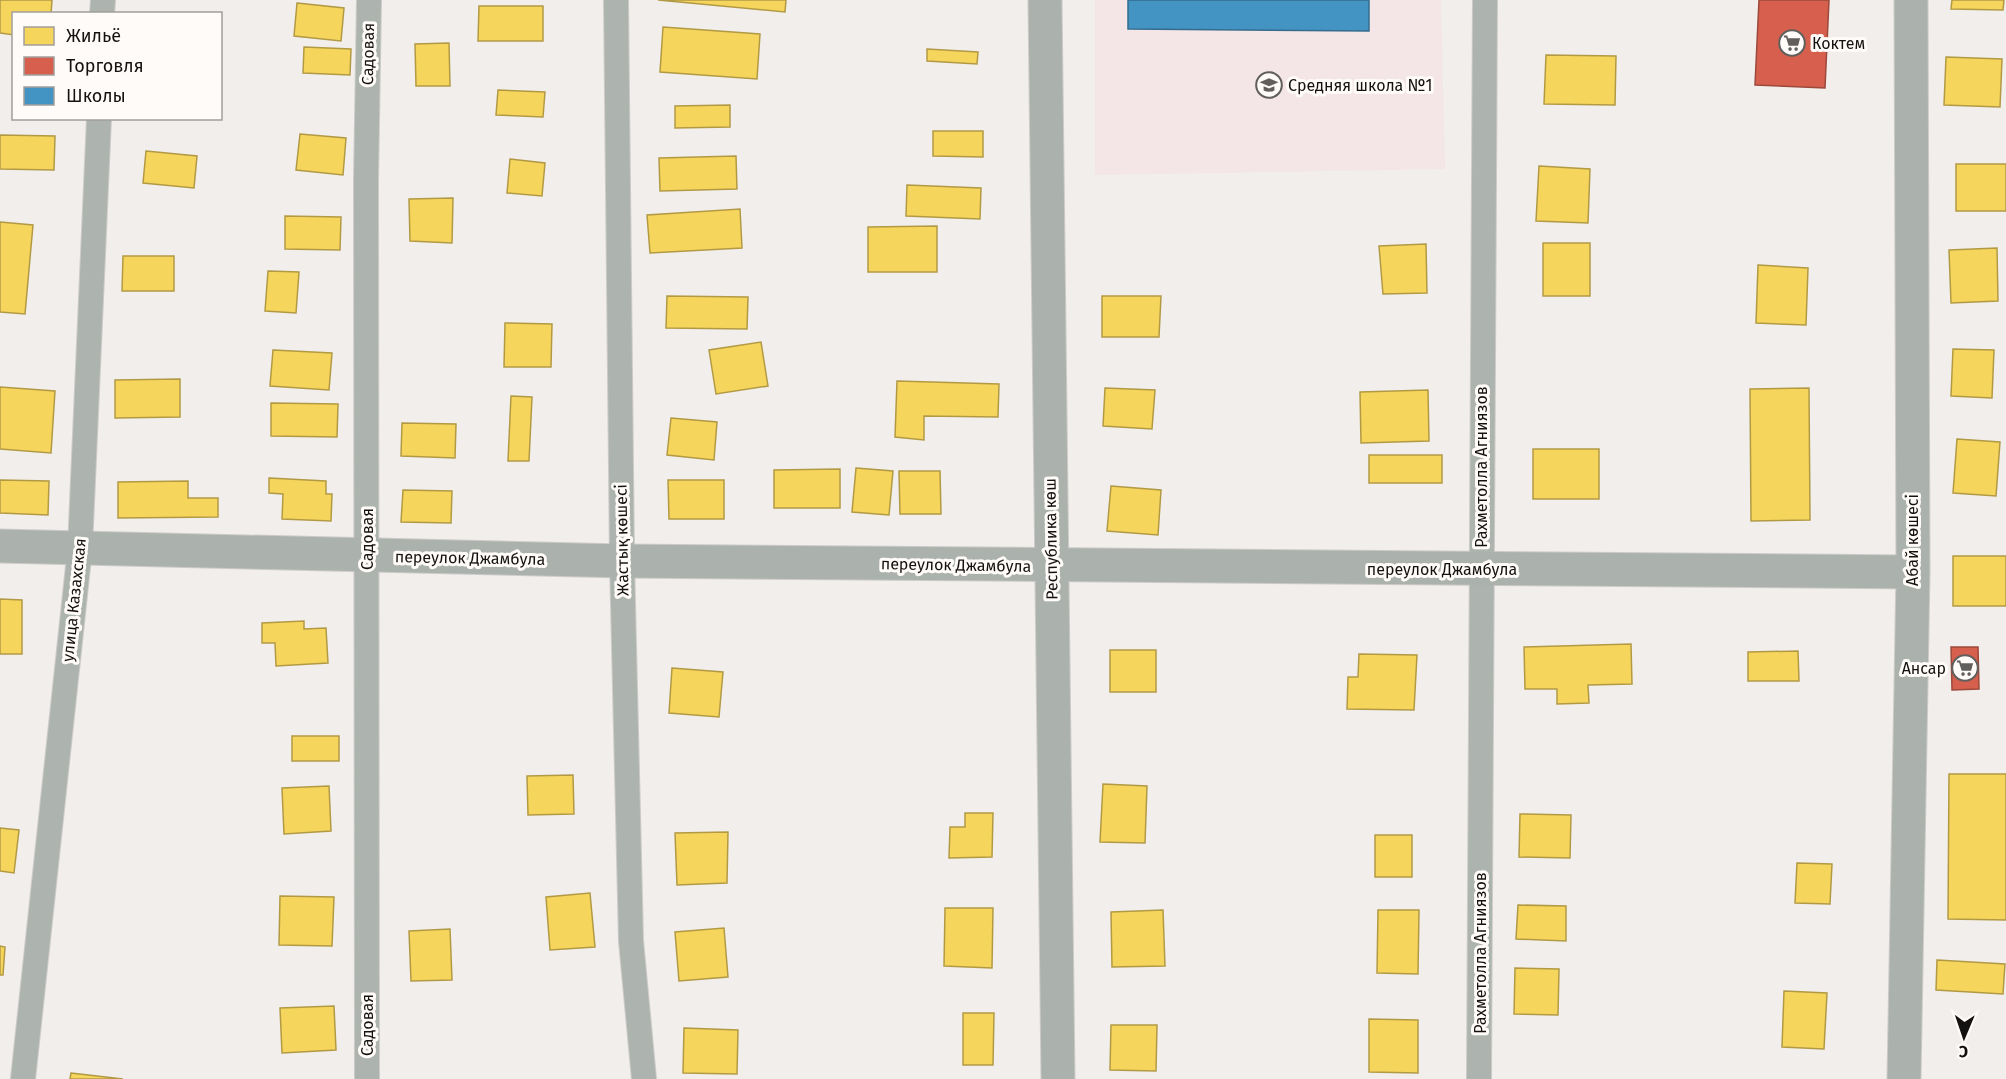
<svg xmlns="http://www.w3.org/2000/svg" width="2006" height="1079" font-family="'Fira Sans',sans-serif">
	<style>
		.education { fill: #f4e5e6 }
		.homes { fill: #f6d55c; stroke: #b29a45; stroke-width: 1.5 }
		.shops { fill: #d6604d; stroke: #9c493b; stroke-width: 1.5 }
		.schools { fill: #4393c3; stroke: #356c8d; stroke-width: 1.5 }
		.lines { fill: none; stroke-linecap: round; stroke-linejoin: round }
		.street-casing { stroke: #cdcbc9; stroke-width: 26 }
		.secondary-casing { stroke: #cdcbc9; stroke-width: 35 }
		.street { stroke: #adb4af; stroke-width: 24 }
		.secondary { stroke: #abb2ad; stroke-width: 33 }
		.labels { text-anchor: middle; dominant-baseline: central; stroke-width: 6; stroke-linejoin: round; paint-order: stroke }
		.poi-label { font-size: 16px; fill: #141210; stroke: #fffbf8; text-anchor: start }
		.street-label { font-size: 16px; fill: #141210; stroke: #fffbf8 }
	</style>
	<rect width="100%" height="100%" fill="#f1eeeb"/>
	<path class="education" d="M1095,0H1441L1445,169L1095,175Z"/>
	<path class="homes" d="M0,0H52L51,14H14V35L0,33Z
		M658,0H786L785,12Z
		M1952,0H2004L2003,10L1951,9Z
		M297,3L344,8L341,41L294,36Z
		M479,6H543V41H478Z
		M663,27L760,34L757,79L660,72Z
		M449,43L450,86H416L415,44Z
		M304,47L351,49L350,75L303,73Z
		M927,49L978,52L977,64L927,61Z
		M1546,55L1616,56L1615,105L1544,104Z
		M1946,57L2002,59L2000,107L1944,105Z
		M498,90L545,92L543,117L496,115Z
		M730,105V127L675,128V106Z
		M933,131H983V157L933,156Z
		M300,134L346,138L343,175L296,170Z
		M0,135L55,136L54,170L0,169Z
		M146,151L197,156L194,188L143,183Z
		M736,156L737,189L660,191L659,158Z
		M510,159L545,163L542,196L507,193Z
		M1956,164H2006V211H1956Z
		M1539,166L1590,169L1588,223L1536,221Z
		M907,185L981,188L980,219L906,216Z
		M453,198L452,243L410,241L409,199Z
		M740,209L742,248L650,253L647,215Z
		M285,216L341,217L340,250L285,249Z
		M0,222L33,225L25,314L0,312Z
		M937,226V272H868V227Z
		M1543,243H1590V296H1543Z
		M1426,244L1427,293L1383,294L1379,246Z
		M1997,248L1998,301L1951,303L1949,250Z
		M123,256H174V291H122Z
		M1758,265L1808,268L1806,325L1756,323Z
		M268,271L299,272L296,313L265,311Z
		M667,296L748,297L747,329L666,328Z
		M1102,296H1161L1159,337H1102Z
		M505,323L552,324L551,367H504Z
		M761,342L768,386L716,394L709,350Z
		M1953,349L1994,350L1992,398L1951,396Z
		M273,350L332,353L329,390L270,386Z
		M180,379V417L115,418V380Z
		M897,381L999,384L998,417L924,416V440L895,437Z
		M0,387L55,391L51,453L0,449Z
		M1105,388L1155,390L1152,429L1103,426Z
		M1809,388L1810,520L1751,521L1750,389Z
		M1428,390L1429,441L1361,443L1360,392Z
		M511,396L532,397L529,461H508Z
		M271,403L338,404L337,437L271,436Z
		M671,418L717,422L714,460L667,455Z
		M402,423L456,424L455,458L401,456Z
		M1957,439L2000,442L1996,496L1953,493Z
		M1533,449H1599V499H1533Z
		M1369,455H1442V483H1369Z
		M856,468L893,471L889,515L852,512Z
		M840,469V508H774V470Z
		M899,471H940L941,514H900Z
		M269,478L326,481V494H332L331,521L282,519L283,494L269,493Z
		M0,480L49,481L48,515L0,513Z
		M668,480H724V519H669Z
		M188,481V498H218V517L118,518V482Z
		M1111,486L1161,490L1158,535L1107,531Z
		M403,490L452,491L451,523L401,522Z
		M1953,556H2006V606H1953Z
		M0,599L22,600V654H0Z
		M304,621V629L326,628L328,663L276,666L275,643H262V623Z
		M1631,644L1632,684L1588,685L1589,703L1557,704V689H1525L1524,647Z
		M1110,650H1156V692H1110Z
		M1798,651L1799,681H1748V652Z
		M1359,654L1417,655L1414,710L1347,709L1348,677H1358Z
		M672,668L723,672L719,717L669,713Z
		M292,736H339V761H292Z
		M1949,774H2006V920L1948,919Z
		M573,775L574,814L528,815L527,776Z
		M1103,784L1147,786L1145,843L1100,842Z
		M329,786L331,831L284,834L282,788Z
		M965,813H993L992,857L949,858L950,827H965Z
		M1520,814L1571,815L1570,858L1519,857Z
		M0,828L19,830L14,873L0,871Z
		M728,832L727,883L677,885L675,833Z
		M1375,835H1412V877H1375Z
		M1797,863L1832,864L1830,904L1795,903Z
		M590,893L595,947L550,950L546,897Z
		M280,896L334,897L332,946L279,945Z
		M1518,905L1566,906V941L1516,939Z
		M945,908H993L992,968L944,966Z
		M1163,910L1165,966L1112,967L1111,912Z
		M1378,910H1419L1418,974L1377,973Z
		M724,928L728,977L679,981L675,932Z
		M450,929L452,980L411,981L409,931Z
		M0,946L5,947L3,975H0Z
		M1937,960L2005,964L2003,994L1936,990Z
		M1515,968L1559,969L1558,1015L1514,1014Z
		M1784,991L1827,993L1824,1049L1782,1047Z
		M334,1006L336,1050L282,1053L280,1008Z
		M963,1013H994L993,1065H963Z
		M1369,1019L1418,1020V1073L1369,1072Z
		M1111,1025H1157L1156,1071L1110,1070Z
		M684,1028L738,1030L737,1074L683,1073Z
		M71,1073L123,1079H70Z"/>
	<path class="shops" d="M1759,0H1829L1825,88L1755,85Z
		M1951,647H1978L1979,689L1952,690Z"/>
	<path class="schools" d="M1128,0H1369V31L1128,29Z"/>
	<g class="lines">
		<g class="street-casing">
			<path id="street" d="M616,0L622,561L631,941L644,1079
				M102,14L103,0
				M23,1079L80,548L99,118
				M367,1079L366,180L369,0
				M1479,1079L1485,0"/>
		</g>
		<g class="secondary-casing">
			<path id="secondary" d="M1045,0L1058,1079
				M0,546L622,561L1913,572
				M1904,1079L1913,572L1911,0"/>
		</g>
		<use href="#street" class="street"/>
		<use href="#secondary" class="secondary"/>
	</g>
	<defs>
		<g id="supermarket-ring" transform="scale(1.35)"><circle r="9.5" fill="#fffbf8" stroke="#615f5d" stroke-width="1.5"/><path d="M-6-5.5h2.5l.6 2H6L4.5 2H-2.5L-4.4-4H-6ZM-1.5 3.2a1.3 1.3 0 1 0 .1 0ZM3 3.2a1.3 1.3 0 1 0 .1 0Z" fill="#615f5d"/></g>
		<g id="school-ring" transform="scale(1.35)"><circle r="9.5" fill="#fffbf8" stroke="#615f5d" stroke-width="1.5"/><path d="M0-5L7-2L0 1L-7-2ZM-4 1L0 2.5L4 1V4Q0 6-4 4Z" fill="#615f5d"/></g>
	</defs>
	<g fill-rule="evenodd">
		<use href="#supermarket-ring" x="1792" y="43"/>
		<use href="#school-ring" x="1269" y="85"/>
		<use href="#supermarket-ring" x="1965" y="668"/>
	</g>
	<g class="labels">
		<g class="poi-label">
			<text x="1812" y="43">Коктем</text>
			<text x="1288" y="85">Средняя школа №1</text>
			<text x="1946" y="668" text-anchor="end">Ансар</text>
		</g>
		<g class="street-label">
			<text transform="translate(368 54) rotate(-89)">Садовая</text>
			<text transform="translate(1481 467) rotate(-90)">Рахметолла Агниязов</text>
			<text transform="translate(367 539) rotate(-90)">Садовая</text>
			<text transform="translate(1051 539) rotate(-91)">Республика көш</text>
			<text transform="translate(622 540) rotate(-91)">Жастық көшесі</text>
			<text transform="translate(1912 540) rotate(-90)">Абай көшесі</text>
			<text transform="translate(470 558) rotate(1)">переулок Джамбула</text>
			<text transform="translate(956 565) rotate(1)">переулок Джамбула</text>
			<text x="1442" y="569">переулок Джамбула</text>
			<text transform="translate(74 600) rotate(-84)">улица Казахская</text>
			<text transform="translate(1480 953) rotate(-90)">Рахметолла Агниязов</text>
			<text transform="translate(367 1025) rotate(-90)">Садовая</text>
		</g>
	</g>
	<rect x="12" y="12" width="210" height="108" fill="#fffbf8" stroke="#a19e9b" stroke-width="1.5"/>
	<rect x="24" y="27" width="30" height="18" fill="#f6d55c" stroke="#a19e9b" stroke-width="1.5"/>
	<text x="66" y="42" font-size="18" fill="#141210">Жильё</text>
	<rect x="24" y="57" width="30" height="18" fill="#d6604d" stroke="#a19e9b" stroke-width="1.5"/>
	<text x="66" y="72" font-size="18" fill="#141210">Торговля</text>
	<rect x="24" y="87" width="30" height="18" fill="#4393c3" stroke="#a19e9b" stroke-width="1.5"/>
	<text x="66" y="102" font-size="18" fill="#141210">Школы</text>
	<g transform="translate(1964 1037) rotate(182)" stroke="#fffbf8" stroke-width="4.5" paint-order="stroke">
	<path d="M0-4.5L10 22L0 15L-10 22Z" fill="#141210"/>
	<text y="-9" font-size="16" font-weight="bold" text-anchor="middle" fill="#141210">С</text>
	</g>
</svg>
